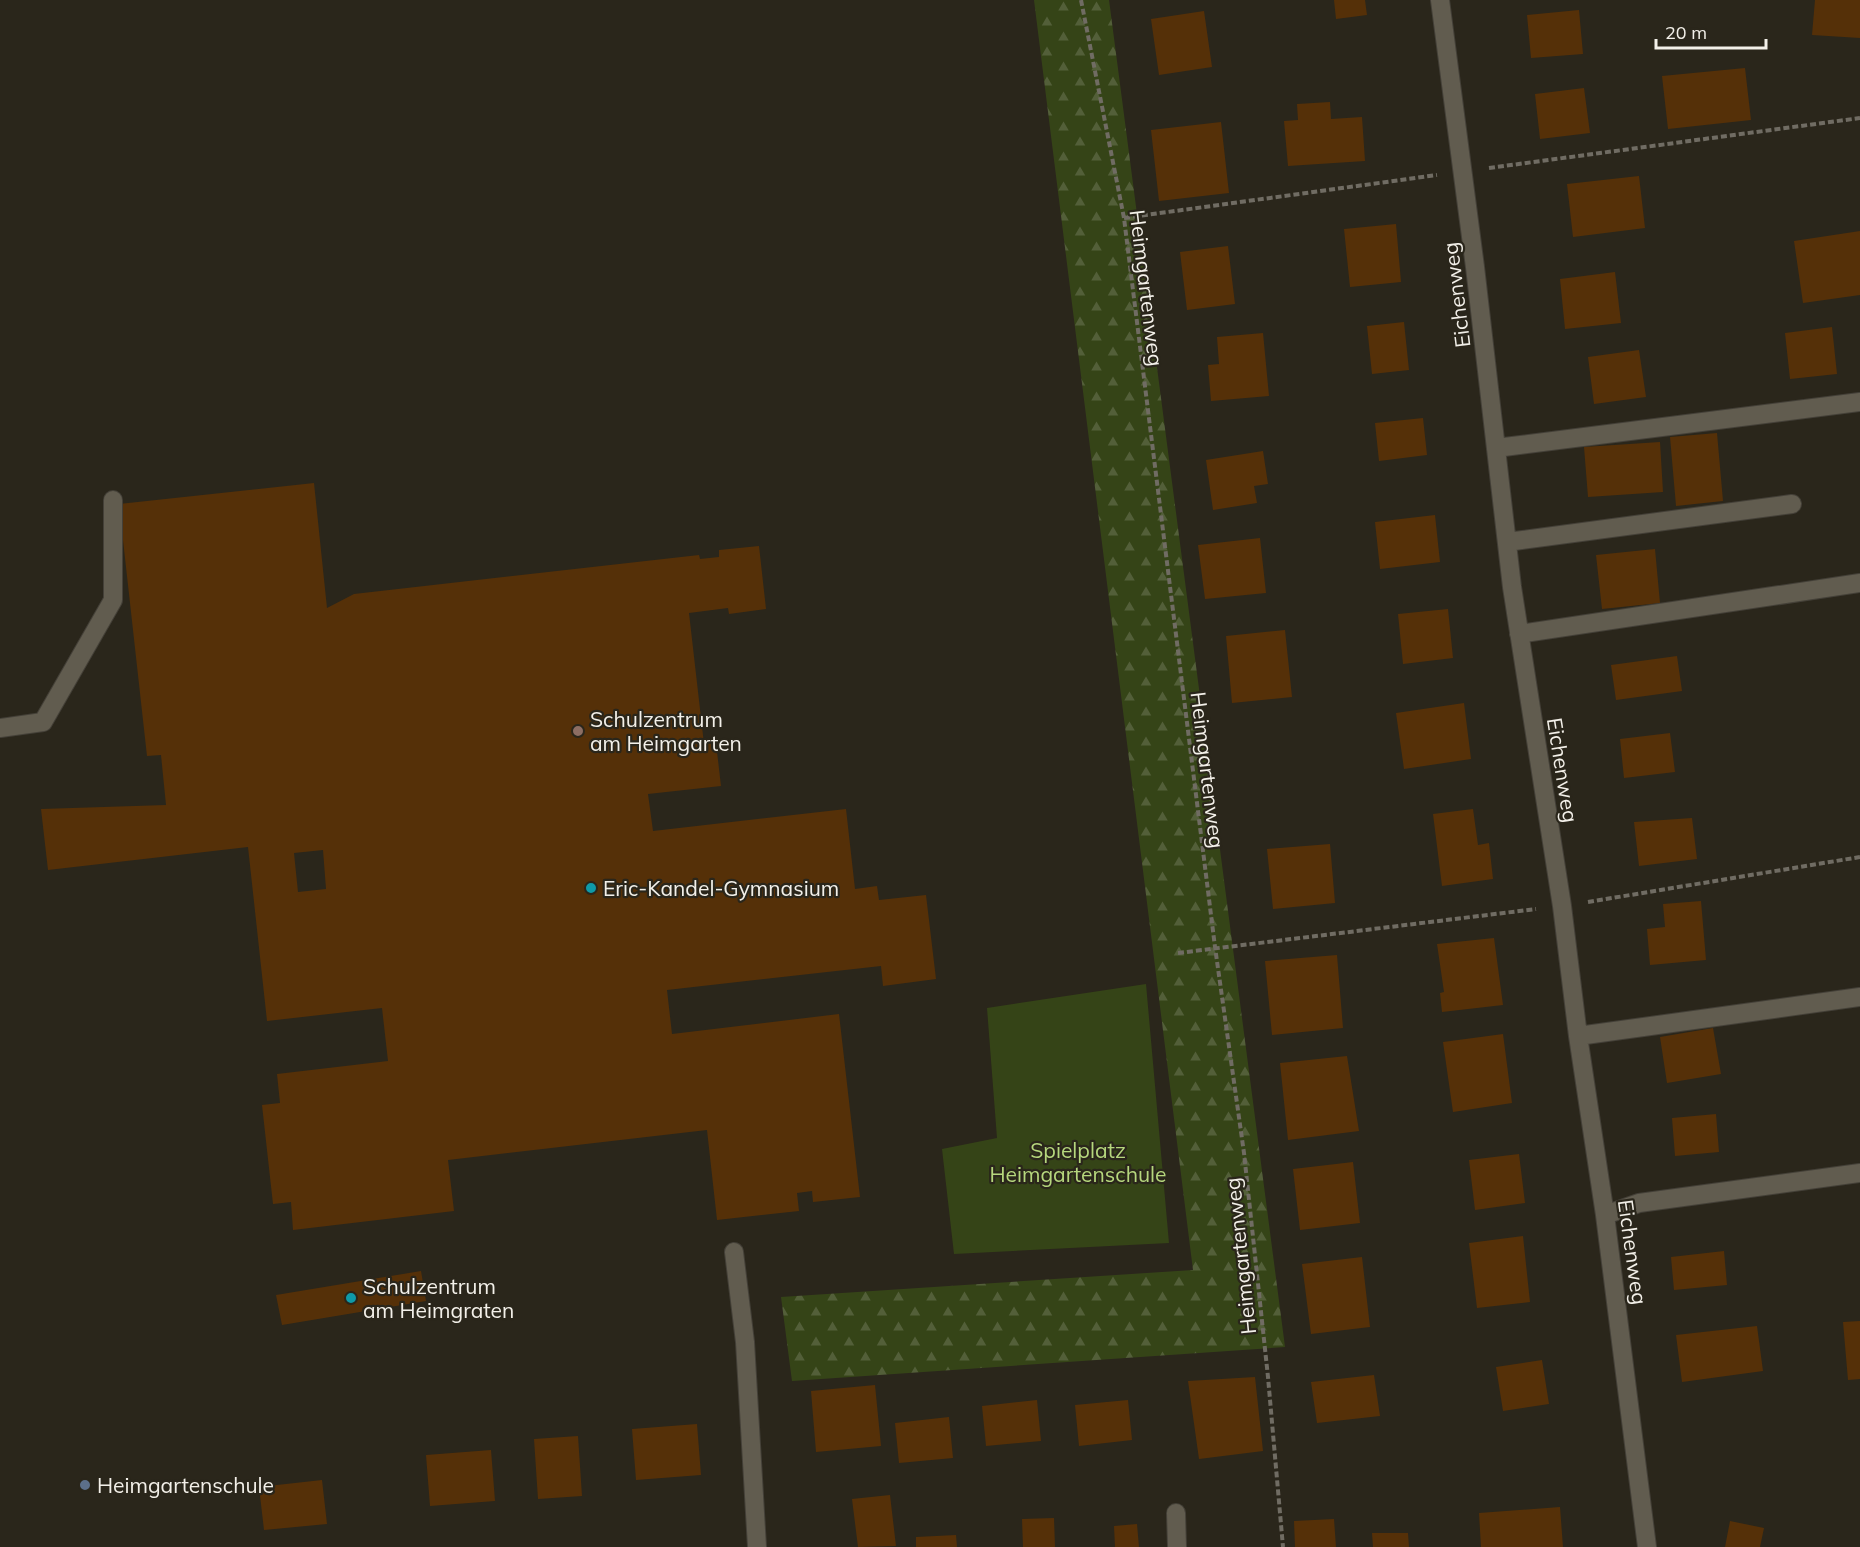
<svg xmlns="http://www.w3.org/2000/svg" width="1860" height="1547" font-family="Mulish,sans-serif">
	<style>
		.forest { fill: url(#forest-firs) }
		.green { fill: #354417 }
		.building { fill: #553008; fill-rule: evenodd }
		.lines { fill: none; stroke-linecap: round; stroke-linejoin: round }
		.minor-casing { stroke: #444038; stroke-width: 20 }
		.path { stroke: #706c63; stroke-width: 4; stroke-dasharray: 6 3; stroke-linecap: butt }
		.minor { stroke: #615c4f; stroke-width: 18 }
		.education-dot { fill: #8d6e63; stroke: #2a261b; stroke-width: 2 }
		.culture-dot { fill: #0f9aa8; stroke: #2a261b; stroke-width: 2 }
		.service-dot { fill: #5c6f8a; stroke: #2a261b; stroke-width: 2 }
		.labels { text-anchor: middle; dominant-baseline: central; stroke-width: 4.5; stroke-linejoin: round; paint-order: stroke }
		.street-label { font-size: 21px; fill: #f3f0e9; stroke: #2a261b }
		.poi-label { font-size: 21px; fill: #f3f0e9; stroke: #2a261b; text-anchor: start }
		.park-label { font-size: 21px; fill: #b6d77d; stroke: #2a261b }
	</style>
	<defs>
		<pattern id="forest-firs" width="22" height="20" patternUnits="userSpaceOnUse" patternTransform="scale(1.5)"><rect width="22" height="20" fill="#354417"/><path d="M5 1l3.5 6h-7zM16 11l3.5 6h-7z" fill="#535f39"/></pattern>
	</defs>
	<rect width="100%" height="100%" fill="#2a261b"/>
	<path class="forest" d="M1034,0H1109L1285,1347L792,1381L781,1297L1193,1270Z"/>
	<path class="green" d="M1146,984L1169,1243L954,1254L942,1149L997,1138L987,1008Z"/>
	<path class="building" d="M1334,0H1365L1367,15L1336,19Z
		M1815,0H1860V38L1812,35Z
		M1579,10L1583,54L1531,58L1527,15Z
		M1204,11L1212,67L1159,75L1151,19Z
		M1745,68L1751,120L1668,129L1662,76Z
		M1584,88L1590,133L1540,139L1535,94Z
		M1330,102L1331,119L1362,117L1365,161L1288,166L1284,121L1298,120L1297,104Z
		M1221,122L1229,193L1159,201L1151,130Z
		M1639,176L1645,228L1573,237L1567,184Z
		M1396,224L1401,282L1350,287L1344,229Z
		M1860,231V295L1803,303L1794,241Z
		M1228,246L1235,304L1187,310L1180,252Z
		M1615,272L1621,323L1565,329L1560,279Z
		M1404,322L1409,370L1372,374L1367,326Z
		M1832,327L1837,374L1790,379L1785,333Z
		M1263,333L1269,396L1211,401L1208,365L1219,364L1217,337Z
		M1639,350L1646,397L1594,404L1588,357Z
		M1423,418L1427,455L1379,461L1375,423Z
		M1717,433L1723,501L1676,506L1670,437Z
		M1660,442L1663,492L1588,497L1584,447Z
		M1263,451L1268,484L1254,486L1257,503L1213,510L1206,460Z
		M314,483L327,608L354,594L699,555L700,559L719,557V550L759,546L766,609L729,614L728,608L689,613L704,744L716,743L721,786L648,794L653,831L846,809L855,889L877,886L879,900L926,895L936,979L883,986L881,966L667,990L672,1034L839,1014L860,1197L813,1202L812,1191L797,1193L799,1211L717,1220L707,1130L448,1160L454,1211L293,1230L291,1202L273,1204L262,1105L280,1103L277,1074L388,1061L382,1008L267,1021L248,847L48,870L41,809L166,805L161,755L147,756L119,504ZM323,850L326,889L298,892L294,853Z
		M1435,515L1440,562L1380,569L1375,522Z
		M1260,538L1266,593L1205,599L1198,545Z
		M1655,549L1660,603L1602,609L1596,555Z
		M1448,609L1453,658L1403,664L1398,614Z
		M1285,630L1292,697L1232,703L1226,636Z
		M1677,656L1682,691L1616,700L1611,665Z
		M1464,703L1471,759L1404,769L1396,713Z
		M1670,733L1675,772L1624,778L1620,739Z
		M1473,809L1478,845L1489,843L1493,879L1442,886L1433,814Z
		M1692,818L1697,859L1639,866L1634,822Z
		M1330,844L1335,903L1273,909L1267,849Z
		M1701,901L1706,960L1650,965L1647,929L1665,927L1663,904Z
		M1494,938L1503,1005L1442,1012L1440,993L1444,992L1437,944Z
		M1337,955L1343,1028L1272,1035L1265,961Z
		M1713,1028L1721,1074L1667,1083L1660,1037Z
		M1503,1034L1512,1103L1453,1112L1443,1042Z
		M1347,1056L1359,1131L1288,1140L1280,1063Z
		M1716,1114L1719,1152L1675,1156L1672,1118Z
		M1519,1154L1525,1203L1475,1210L1469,1160Z
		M1353,1162L1360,1223L1300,1230L1293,1169Z
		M1523,1236L1530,1302L1477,1308L1469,1243Z
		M1724,1251L1727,1285L1674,1290L1671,1257Z
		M1362,1257L1370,1327L1311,1334L1302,1264Z
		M421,1271L426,1301L282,1325L276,1295Z
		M1860,1321V1379L1848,1380L1843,1322Z
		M1757,1326L1763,1371L1682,1382L1676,1335Z
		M1542,1360L1549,1404L1503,1411L1496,1367Z
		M1374,1375L1380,1416L1317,1423L1311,1382Z
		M1255,1377L1263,1451L1199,1459L1188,1381Z
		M875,1385L881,1446L816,1452L811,1391Z
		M1037,1400L1041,1441L986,1446L982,1406Z
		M1128,1400L1132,1440L1079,1446L1075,1405Z
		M949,1417L953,1458L899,1463L895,1423Z
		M697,1424L701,1475L636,1480L632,1429Z
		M578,1436L582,1496L538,1499L534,1439Z
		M491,1450L495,1501L430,1506L426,1455Z
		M322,1480L327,1524L264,1530L259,1487Z
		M890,1495L896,1546L858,1547L852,1499Z
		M1560,1507L1563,1547H1481L1479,1513Z
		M1054,1518L1055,1547H1023L1022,1519Z
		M1334,1519L1336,1547H1295L1294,1521Z
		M1730,1521L1764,1528L1760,1547H1725Z
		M1137,1524L1139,1547H1115L1114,1526Z
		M1372,1533H1408L1409,1547H1373Z
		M956,1535L957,1547H916V1537Z"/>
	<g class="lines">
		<g class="minor-casing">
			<path id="minor" d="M1440,0L1475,267L1512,587L1562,906L1578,1036L1605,1215L1647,1547
				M1496,448L1860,402
				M1507,542L1792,504
				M1519,634L1860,583
				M0,728L43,722L113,600V500
				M1578,1036L1860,997
				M1605,1215L1639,1203L1860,1173
				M734,1252L745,1342L757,1547
				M1176,1513L1177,1547"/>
		</g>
		<path class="path" d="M1081,0L1124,218L1215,947L1244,1153L1268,1377L1283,1547
			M1489,168L1860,118
			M1124,218L1437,175
			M1588,902L1860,857
			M1178,953L1536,909"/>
		<use href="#minor" class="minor"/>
	</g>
	<circle class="education-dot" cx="578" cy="731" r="6"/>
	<g class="culture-dot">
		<circle cx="591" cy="888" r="6"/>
		<circle cx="351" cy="1298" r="6"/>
	</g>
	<circle class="service-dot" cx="85" cy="1485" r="6"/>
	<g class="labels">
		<g class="street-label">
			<text transform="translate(1147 288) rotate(83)">Heimgartenweg</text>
			<text transform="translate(1456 295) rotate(-97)">Eichenweg</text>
			<text transform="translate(1208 770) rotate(83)">Heimgartenweg</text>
			<text transform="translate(1563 770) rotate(81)">Eichenweg</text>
			<text transform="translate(1633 1252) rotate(82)">Eichenweg</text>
			<text transform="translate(1240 1256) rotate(-96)">Heimgartenweg</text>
		</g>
		<g class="poi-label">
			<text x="590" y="719">Schulzentrum<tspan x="590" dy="24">am Heimgarten</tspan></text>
			<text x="603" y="888">Eric-Kandel-Gymnasium</text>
			<text x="363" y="1286">Schulzentrum<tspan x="363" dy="24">am Heimgraten</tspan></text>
			<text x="97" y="1485">Heimgartenschule</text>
		</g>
		<g class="park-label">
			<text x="1078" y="1150">Spielplatz<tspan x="1078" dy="24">Heimgartenschule</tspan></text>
		</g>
	</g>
	<path d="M1656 39v9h110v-9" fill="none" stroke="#f3f0e9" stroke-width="3"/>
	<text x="1665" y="39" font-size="18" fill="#f3f0e9" stroke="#2a261b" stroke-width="4.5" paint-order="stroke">20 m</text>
</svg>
